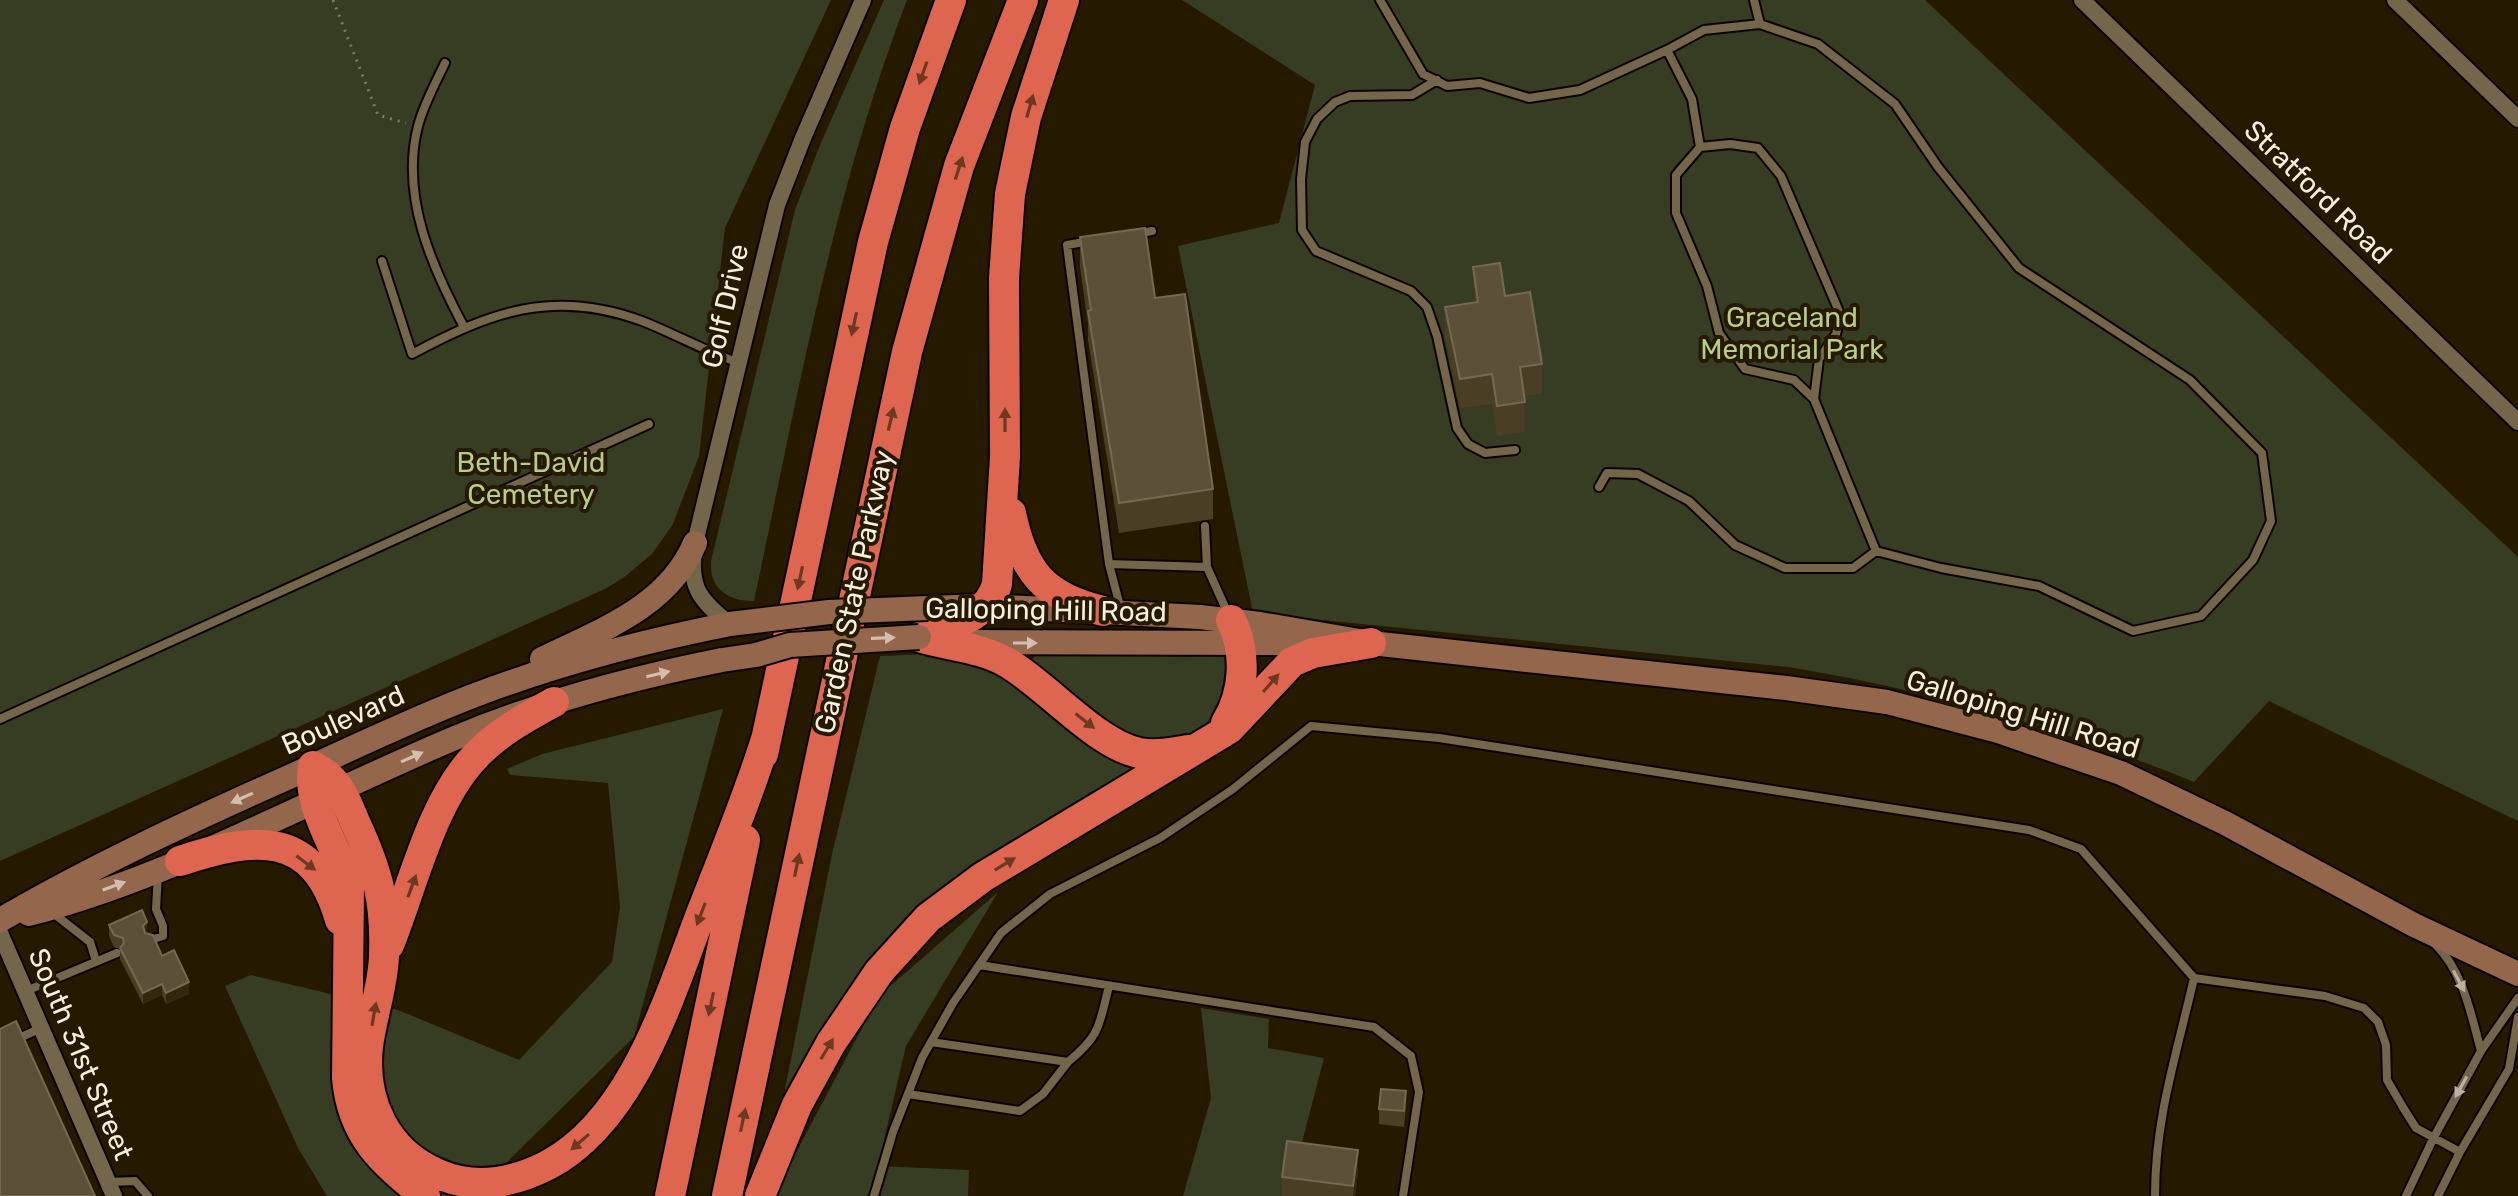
<svg xmlns="http://www.w3.org/2000/svg" width="2518" height="1196" font-family="Rubik,sans-serif">
	<style>
		.green { fill: #363d23 }
		.lines { fill: none; stroke-linecap: round; stroke-linejoin: round }
		.service-casing { stroke: #0d0400; stroke-width: 12 }
		.minor-casing { stroke: #0d0400; stroke-width: 20 }
		.secondary-casing { stroke: #0d0400; stroke-width: 28 }
		.motorway-casing { stroke: #0d0400; stroke-width: 34 }
		.path { stroke: #817863; stroke-width: 3; stroke-dasharray: 2 6; stroke-linecap: butt }
		.service { stroke: #74664a; stroke-width: 8 }
		.minor { stroke: #74664a; stroke-width: 16 }
		.secondary { stroke: #94664c; stroke-width: 24 }
		.motorway { stroke: #de6650; stroke-width: 30 }
		.secondary-bridge-casing { stroke: #0d0400; stroke-width: 28; stroke-linecap: butt }
		.secondary-bridge { stroke: #94664c; stroke-width: 24 }
		.wall { fill: #4a3e24 }
		.shaded-wall { fill: #33270d }
		.building { fill: #5c5138; stroke: #746a52; stroke-width: 2 }
		.oneway { fill: #6f3820 }
		.oneway2 { fill: #d4bfac }
		.oneway3 { fill: #bcb19c }
		.labels { text-anchor: middle; dominant-baseline: central; stroke-width: 8; stroke-linejoin: round; paint-order: stroke }
		.street-label { font-size: 28px; fill: #f6efdf; stroke: #251900 }
		.park-label { font-size: 28px; fill: #b8cd83; stroke: #251900 }
	</style>
	<rect width="100%" height="100%" fill="#251900"/>
	<path class="green" d="M0,0H831L725,228L699,456L673,524L652,554L623,578L605,589L0,861Z
		M884,0H907C833,193 797,399 754,601C728,601 709,589 711,561L795,210L820,145Z
		M1182,0H1925L2518,557V821L2269,701L2194,782C2062,728 1928,690 1788,667L1253,613L1178,246L1279,223L1315,85Z
		M953,653L994,666L1135,762V770L945,885L886,941L833,1016L793,1090L785,1089L832,854L880,656Z
		M1200,654L1225,656C1227,681 1216,729 1188,737C1171,742 1150,741 1133,743L1029,663L1035,656Z
		M723,709L634,1037L505,1164L509,1196H327L298,1148L225,986L251,975L398,1010L519,1060L612,962L620,907L608,783L510,775L507,769L542,754Z
		M998,892L906,1046L878,1166L969,1170L968,1196H773L879,996Z
		M1201,1008L1269,1019L1268,1048L1324,1058L1288,1196H1183L1211,1098Z"/>
	<g class="lines">
		<g class="service-casing">
			<path id="service" d="M1380,0L1423,74L1447,86L1480,83L1529,98L1580,90L1667,50L1704,30L1760,24L1818,44L1895,104L1938,167L2019,268L2190,380L2262,453L2271,521L2253,560L2201,616L2133,631L2039,586L1941,568L1876,551
				M1754,0L1760,24
				M445,63C435,84 424,104 418,126C400,196 432,267 464,327
				M1437,80L1412,95L1350,96L1335,102L1317,119L1305,142L1301,179L1302,230L1316,251L1411,291L1427,307L1437,336L1457,428L1468,444L1485,453L1515,450
				M1700,147L1730,144L1758,148L1781,176L1841,316L1836,334L1819,359L1814,399
				M1135,234L1152,231
				M1090,241L1067,245L1109,564L1207,567
				M382,261L412,354C490,312 554,288 642,321C675,334 705,351 739,363
				M1599,487L1607,473L1638,474L1689,501L1735,545L1785,568H1853L1876,551L1814,399L1794,380L1745,369L1719,333L1707,286L1676,213V175L1700,147L1692,99L1667,50
				M1205,526L1207,567L1229,616
				M1109,564L1121,610
				M0,719L649,424
				M53,913L90,942L96,961
				M150,940L163,936V926L156,909L158,874
				M2435,944C2463,971 2471,1014 2481,1051
				M979,965L1374,1027L1411,1056L1419,1092L1403,1196
				M26,991L117,953
				M931,1042L1068,1062C1101,1035 1099,1025 1109,986
				M0,1047L41,1028
				M908,1094L1020,1111L1043,1094L1068,1062
				M108,1182L135,1181L148,1196
				M874,1196L893,1132L922,1058L953,1003L1001,933L1050,894L1160,838L1233,789L1311,726L1439,738L2029,830L2081,849L2194,978L2325,996L2364,1008L2378,1022L2386,1045L2387,1080L2404,1109L2416,1128L2460,1152
				M2155,1196C2155,1118 2177,1053 2194,978
				M2406,1196L2433,1139L2481,1051L2518,998
				M2438,1196L2460,1152L2509,1069L2518,1017"/>
		</g>
		<g class="minor-casing">
			<path id="minor" d="M2082,0L2518,422
				M2395,0L2518,119
				M730,624C697,599 688,584 695,543L777,205L803,138L863,0
				M0,933L114,1196"/>
		</g>
		<g class="secondary-casing">
			<path id="secondary" d="M928,608L986,606L1200,617L1260,624L1371,643L1786,688L1887,702L1998,731L2121,773L2225,823L2414,925L2518,974
				M969,642L1304,643
				M542,659C601,630 668,607 695,543
				M29,914C178,875 314,797 455,738C541,702 631,678 722,660
				M0,920C93,866 190,821 289,777C351,749 414,718 478,694C560,663 644,641 730,624"/>
		</g>
		<g class="motorway-casing">
			<path id="motorway" d="M1011,513C1023,572 1044,597 1103,611
				M919,637C950,624 987,620 997,584L1005,457L1004,278L1010,194L1026,117L1064,0
				M919,637C948,646 981,647 1008,663C1047,686 1096,744 1139,753C1156,756 1172,753 1188,750
				M1226,723C1245,692 1247,652 1231,620
				M763,754L873,242L905,128L951,0
				M180,861C255,836 314,829 340,920
				M389,945C412,888 431,804 473,759C495,734 525,718 554,702
				M425,1196C382,1161 352,1136 347,1078L349,890C340,849 306,809 313,766C338,778 345,798 355,822C378,872 386,901 384,956C383,986 372,1016 368,1046C362,1100 385,1152 438,1174C475,1190 513,1183 548,1165C635,1119 670,993 704,906C726,850 749,794 767,736
				M670,1196L745,840
				M727,1196L907,352L959,166L1023,0
				M760,1196L797,1105L831,1043L879,972L928,918L983,877L1229,729L1292,662L1313,653L1371,643"/>
		</g>
		<path class="path" d="M333,0L378,115L406,123"/>
		<use href="#service" class="service"/>
		<use href="#minor" class="minor"/>
		<use href="#secondary" class="secondary"/>
		<use href="#motorway" class="motorway"/>
		<g class="secondary-bridge-casing">
			<path id="secondary-bridge" d="M730,624L829,612L928,608
				M722,660L756,655L790,645L919,637"/>
		</g>
		<use href="#secondary-bridge" class="secondary-bridge"/>
	</g>
	<path class="wall" d="M1080,237L1155,298L1213,489V519L1119,533L1088,340V324L1080,267Z
		M1473,267L1505,296L1542,364V394L1524,396L1525,432L1497,436L1492,404L1460,408L1445,336V307L1474,302Z
		M109,925L147,934L189,994L166,1004L162,995L143,1004L120,959V949L114,947L109,936Z
		M1406,1106L1404,1127L1379,1124V1109Z
		M1358,1173L1355,1196H1282V1177Z"/>
	<path class="shaded-wall" d="M147,922V934L143,938V926Z
		M189,982V994L166,1004V993Z
		M162,984V995L143,1004V993Z
		M1358,1150V1173L1355,1196H1353Z"/>
	<path class="building" d="M1145,228L1155,298L1185,294L1213,489L1119,503L1088,311L1091,310L1080,237Z
		M1500,263L1505,296L1530,292L1542,364L1520,367L1525,402L1497,406L1492,374L1460,379L1445,307L1478,302L1473,267Z
		M142,910L147,922L143,926L145,933L153,935L162,956L174,950L189,982L166,993L162,984L143,993L120,948L124,943L123,938L114,935L109,925Z
		M16,1021L95,1196H0V1029Z
		M1381,1089L1406,1091L1404,1111L1379,1109Z
		M1287,1141L1358,1150L1353,1186L1282,1177Z"/>
	<defs><path id="oneway-solid" d="M-6-.8H1V-3.2L6.5 0L1 3.2V.8H-6Z" transform="scale(2)"/></defs>
	<g class="oneway">
		<use href="#oneway-solid" transform="translate(923 73) rotate(109)"/>
		<use href="#oneway-solid" transform="translate(1030 106) rotate(-74)"/>
		<use href="#oneway-solid" transform="translate(959 168) rotate(-72)"/>
		<use href="#oneway-solid" transform="translate(854 324) rotate(102)"/>
		<use href="#oneway-solid" transform="translate(891 419) rotate(-77)"/>
		<use href="#oneway-solid" transform="translate(1005 420) rotate(-90)"/>
		<use href="#oneway-solid" transform="translate(800 578) rotate(102)"/>
		<use href="#oneway-solid" transform="translate(1271 683) rotate(-49)"/>
		<use href="#oneway-solid" transform="translate(1085 721) rotate(38)"/>
		<use href="#oneway-solid" transform="translate(306 863) rotate(37)"/>
		<use href="#oneway-solid" transform="translate(1005 864) rotate(-31)"/>
		<use href="#oneway-solid" transform="translate(797 865) rotate(-78)"/>
		<use href="#oneway-solid" transform="translate(412 886) rotate(-70)"/>
		<use href="#oneway-solid" transform="translate(701 914) rotate(111)"/>
		<use href="#oneway-solid" transform="translate(711 1004) rotate(102)"/>
		<use href="#oneway-solid" transform="translate(374 1014) rotate(-80)"/>
		<use href="#oneway-solid" transform="translate(827 1049) rotate(-59)"/>
		<use href="#oneway-solid" transform="translate(743 1120) rotate(-78)"/>
		<use href="#oneway-solid" transform="translate(580 1142) rotate(139)"/>
	</g>
	<g class="oneway2">
		<use href="#oneway-solid" transform="translate(883 638) rotate(-2)"/>
		<use href="#oneway-solid" transform="translate(1025 643)"/>
		<use href="#oneway-solid" transform="translate(658 674) rotate(-13)"/>
		<use href="#oneway-solid" transform="translate(412 757) rotate(-24)"/>
		<use href="#oneway-solid" transform="translate(242 798) rotate(156)"/>
		<use href="#oneway-solid" transform="translate(114 886) rotate(-20)"/>
	</g>
	<g class="oneway3">
		<use href="#oneway-solid" transform="translate(2459 981) rotate(62)"/>
		<use href="#oneway-solid" transform="translate(2461 1087) rotate(119)"/>
	</g>
	<g class="labels">
		<g class="street-label">
			<text transform="translate(2318 192) rotate(44)">Stratford Road</text>
			<text transform="translate(725 306) rotate(-77)">Golf Drive</text>
			<text transform="translate(854 592) rotate(-78)">Garden State Parkway</text>
			<text transform="translate(1046 610) rotate(1)">Galloping Hill Road</text>
			<text transform="translate(2023 714) rotate(17)">Galloping Hill Road</text>
			<text transform="translate(343 720) rotate(-24)">Boulevard</text>
			<text transform="translate(81 1054) rotate(67)">South 31st Street</text>
		</g>
		<g class="park-label">
			<text x="1792" y="317">Graceland<tspan x="1792" dy="32">Memorial Park</tspan></text>
			<text x="531" y="462">Beth-David<tspan x="531" dy="32">Cemetery</tspan></text>
		</g>
	</g>
</svg>
